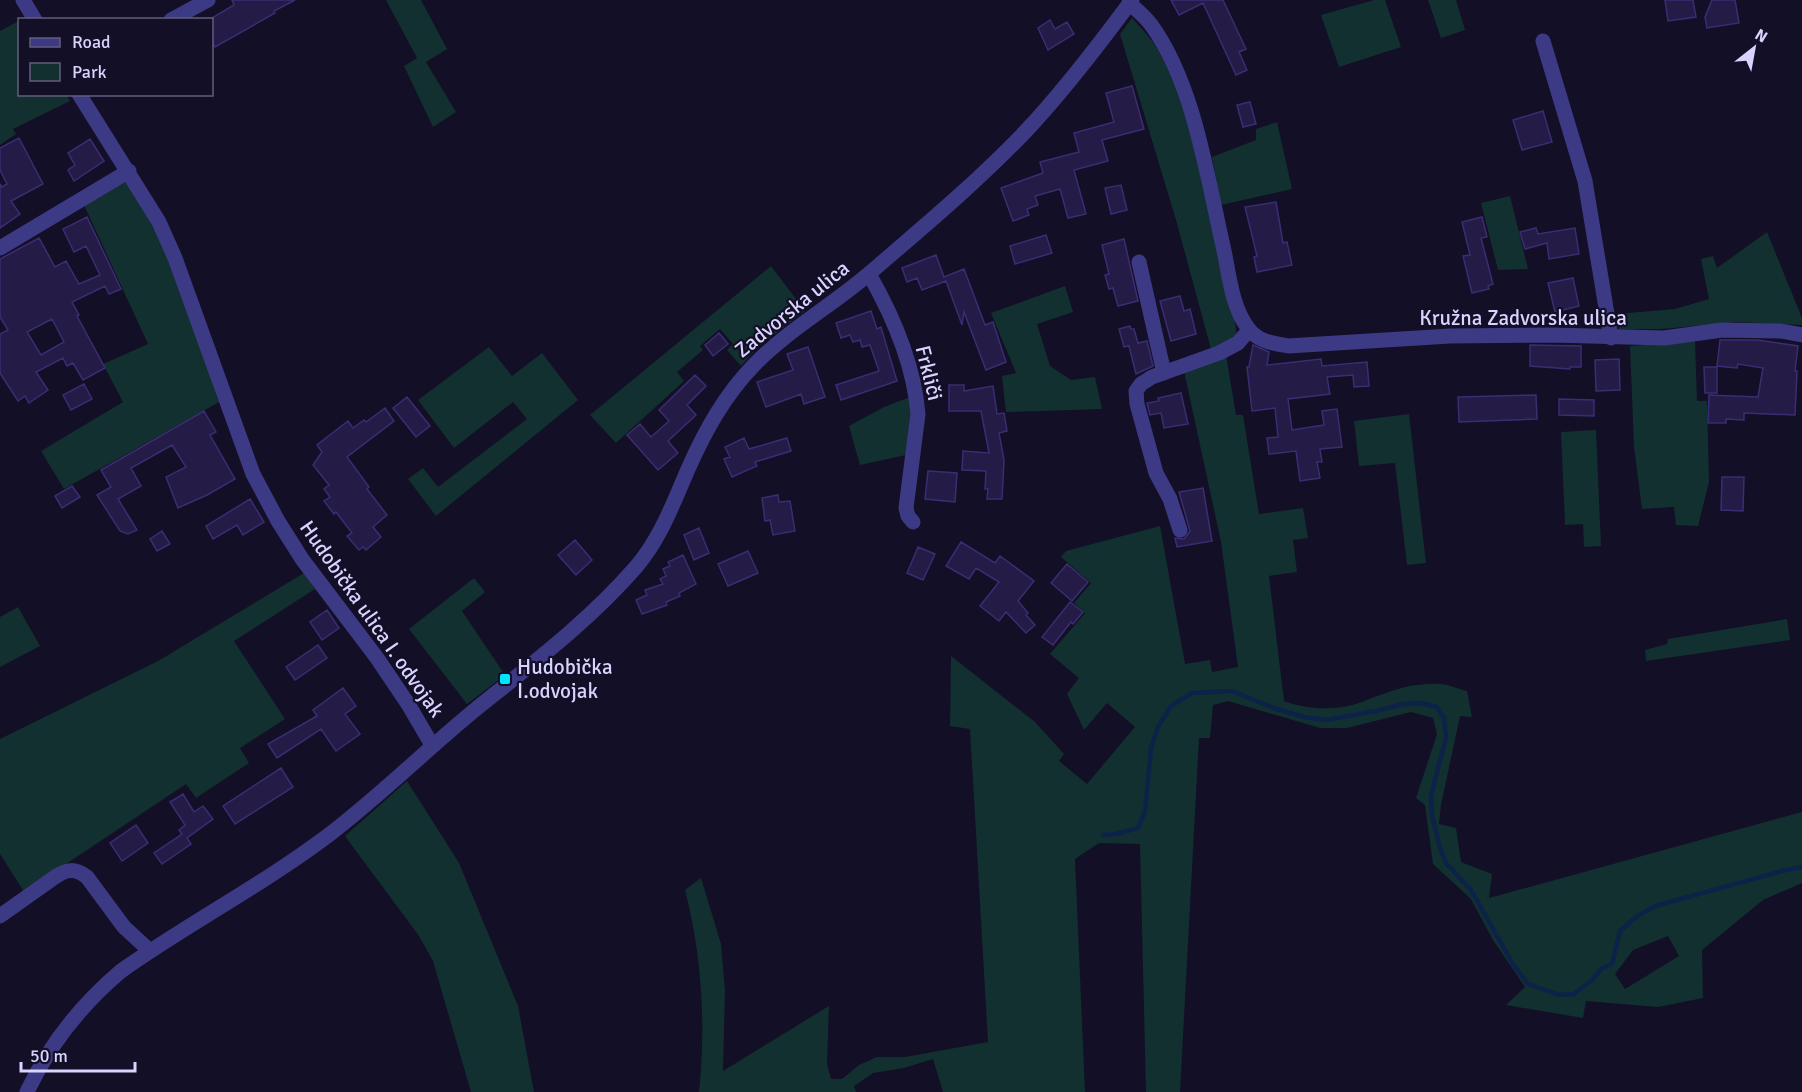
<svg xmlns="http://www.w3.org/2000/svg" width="1802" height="1092" font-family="Signika,sans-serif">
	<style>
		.green { fill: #12302f; fill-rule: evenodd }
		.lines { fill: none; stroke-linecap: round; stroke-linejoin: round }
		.stream { stroke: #0c2248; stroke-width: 4.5 }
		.building { fill: #241b47; stroke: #3b2d73; stroke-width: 1.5; fill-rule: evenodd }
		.minor { stroke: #3d3a85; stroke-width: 15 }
		.poi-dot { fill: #00e5ff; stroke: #130f26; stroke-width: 2 }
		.labels { text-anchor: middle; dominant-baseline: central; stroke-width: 4.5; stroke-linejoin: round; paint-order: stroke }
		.street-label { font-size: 21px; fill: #d9d4ff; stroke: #130f26 }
		.poi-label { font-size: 21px; fill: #d9d4ff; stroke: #130f26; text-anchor: start }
	</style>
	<rect width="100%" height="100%" fill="#130f26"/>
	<path class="green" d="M386,0H421L447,49L426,62L456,112L433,127L404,66L417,58Z
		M1374,0H1385L1401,47L1339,67L1321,15Z
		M1428,0H1456L1465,30L1441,38Z
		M1132,18C1141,28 1151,38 1158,50C1194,116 1208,210 1223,283C1226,300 1238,320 1236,336L1211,349L1176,220L1120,34Z
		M19,21L20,94L66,95L70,101L13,129L16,134L0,145V31Z
		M1277,122L1292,189L1221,205L1212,157L1256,140V129Z
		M123,182C156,196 205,362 219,402L64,489L41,451L123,402L103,364L148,344L84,205Z
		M1510,196L1528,269L1498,270L1481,203Z
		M1767,232L1802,318V325L1736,322L1662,329H1619L1616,314L1675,309L1709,299L1701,259L1713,256L1717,268Z
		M771,266L805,311L757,348L741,366L727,350L733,344L720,329L700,346L703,350L677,372L684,381L616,443L590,415Z
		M1065,286L1073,312L1037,324L1050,366L1071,380L1095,377L1102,409L1006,412L1002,376L1016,373L991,313Z
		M1695,341L1697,401H1707L1709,482L1698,526L1676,525L1674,507L1642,509L1634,447L1630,346Z
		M489,347L512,376L542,353L578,400L436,516L408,479L423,468L438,487L527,419L513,402L454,448L418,400Z
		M1226,355L1236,415H1243L1259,514L1303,508L1308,538L1293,540L1297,572L1269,576L1284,701C1309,710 1337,711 1362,702C1387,692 1412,682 1440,684C1448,684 1458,689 1467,691L1472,717L1460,716L1441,805L1439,824L1456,828L1461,862L1492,874L1489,898L1802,812V883L1763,900L1702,950L1703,998L1658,1007L1586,1001L1583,1018L1506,1005L1525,987L1493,940L1471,899L1433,864L1425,805L1416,798L1437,734L1433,718L1411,712L1347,728H1320L1228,701L1213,705L1210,738H1199L1180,1092H1146L1140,844L1099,843L1075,859L1085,1092H943L933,1059L904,1068L873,1073L854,1086L856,1092H699C706,1024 702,956 685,890L701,878L721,944L725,991L723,1071L829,1006L827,1064L831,1079H842L859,1065L877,1057H905L988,1042L970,729L950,726L951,656L1035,722L1064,754L1059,761L1087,784L1135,727L1107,703L1084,730L1067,694L1079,678L1050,654L1085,613L1074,603L1091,583L1061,557L1066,551L1160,526L1185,664L1210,660L1212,672L1238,667L1221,542L1184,371ZM1668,936L1679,956L1625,989L1615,974L1633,950Z
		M910,397L912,410L906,455L860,465L849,426L884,407Z
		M1409,414L1426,563L1407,565L1395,463L1359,466L1354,421Z
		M1596,430L1601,546L1584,547L1583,524L1565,525L1561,432Z
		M304,573L315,589L234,641L285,719L240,748L249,763L196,798L186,784L24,892L0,854V739L158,661Z
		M474,578L485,592L462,611L505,675L467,704L409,629Z
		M18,607L40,646L0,667V617Z
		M1787,619L1790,640L1646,661L1645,650L1667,644L1668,639Z
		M407,781L459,863L518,1006L534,1092H471L433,961L419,936L345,836Z"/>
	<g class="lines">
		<path class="stream" d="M1104,835L1116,834L1138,828L1145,811L1151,748L1158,727L1171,706L1192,693L1232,691L1274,708L1304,717L1326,720L1376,711L1404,704L1421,703L1437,707L1444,718L1446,738L1431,795L1432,816L1440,848L1446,863L1471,890L1513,964L1528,984L1559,995L1574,994L1592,980L1602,968L1612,964L1620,931L1636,917L1655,906L1782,871L1802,867"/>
	</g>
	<path class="building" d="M232,0H295L274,11L275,13L215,47L212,41V18L234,5Z
		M1171,0H1223L1246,49L1239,52L1247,70L1236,75L1203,3L1179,15Z
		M1665,0H1693L1696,17L1668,21Z
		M1712,0H1735L1739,23L1707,28L1705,17Z
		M1050,20L1055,29L1067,22L1074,34L1048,50L1038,28Z
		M1132,86L1144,129L1102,140L1108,161L1074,170L1086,214L1068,218L1060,189L1035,196L1038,205L1027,209L1029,215L1013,221L1001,188L1043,173L1040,162L1079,152L1074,133L1114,122L1106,93Z
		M1250,102L1256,124L1243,127L1237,105Z
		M1543,111L1552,142L1522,150L1513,120Z
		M19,138L43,184L11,201L20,214L0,228V184L2,187L7,184L0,170V148Z
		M90,139L104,161L74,181L68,170L75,165L68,153Z
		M1121,185L1127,210L1111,214L1105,188Z
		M1276,202L1283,243L1287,242L1292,265L1257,272L1254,257L1257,256L1245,207Z
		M87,217L121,289L109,294L105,286L72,302L79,315L77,316L105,368L83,380L73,363L67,366L63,358L36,372L48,390L29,403L25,396L18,401L0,373V334L8,330L0,317V259L39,238L55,267L66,261L79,284L100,275L86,246L74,252L63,229ZM52,319L64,342L41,355L27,332Z
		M1482,217L1487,237L1481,238L1493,284L1488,286L1489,289L1472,293L1463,256L1470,255L1462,222Z
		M1536,228L1538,234L1575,228L1579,254L1549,259L1547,243L1525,249L1520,232Z
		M1046,235L1052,253L1015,264L1010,246Z
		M1124,239L1138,301L1118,306L1113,288L1109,289L1105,275L1109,274L1102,245Z
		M936,255L944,277L964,269L985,325L993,322L1006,362L986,370L964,312L962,325L946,281L922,290L917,278L907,282L902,268Z
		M1573,278L1579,306L1555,312L1548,283Z
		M1180,296L1184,311L1190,309L1196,334L1171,341L1160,301Z
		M871,311L877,329L881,327L897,381L841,400L836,385L879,371L870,345L862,347L860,340L853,342L850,335L841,338L836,323Z
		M1130,326L1131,329H1134L1138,343L1147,341L1153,366L1136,374L1129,346L1124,347L1119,329Z
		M719,333L728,344L713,356L705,345Z
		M1720,340H1757L1798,346L1795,371H1797L1795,415L1744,413V420L1726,419V423H1708L1709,395L1758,397L1763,368L1738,364L1737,368L1717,366Z
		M1253,345L1269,352L1267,365L1321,359L1322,366L1367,362L1369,386L1354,387L1353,375L1327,377L1330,394L1288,399L1292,430L1324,425L1322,411L1337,409L1342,447L1320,449L1322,462H1317L1320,478L1300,481L1296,451L1269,454L1267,438L1278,437L1275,408L1252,411L1247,367H1249Z
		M1530,345L1581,346V367H1570V369L1530,366Z
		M808,347L825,397L804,404L801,394L766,407L757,382L793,370L787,354Z
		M1619,359L1620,390L1596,391L1595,360Z
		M1704,367H1717V393H1705Z
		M695,375L706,386L687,405L696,415L668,441L678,453L658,470L627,435L640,424L651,437L669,421L659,410Z
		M84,384L92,399L71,410L63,395Z
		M949,385H964V391L993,386L997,414L1004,413L1007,431L999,433L1004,460L1002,499H987L988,489H985L986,471L962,470L963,451L989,453L981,411H949Z
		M1181,393L1188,424L1164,428L1161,413L1150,415L1147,403L1159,401L1158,398Z
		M1536,395L1537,419L1459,422L1458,397Z
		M407,397L430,426L416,437L393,408Z
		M1559,399L1594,400V416L1559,415Z
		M385,408L394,421L347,457L369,487L367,489L387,515L373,527L381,537L366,550L363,547L359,550L347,536L352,533L336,512L334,514L324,501L330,497L324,489L329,485L313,465L322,452L317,445L348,421L353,428L364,420L366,422Z
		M204,411L216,432L210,435L235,479L207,495L178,508L166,477L186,467L172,445L131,468L141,486L118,499L137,530L128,534L120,531L97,495L111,487L101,470Z
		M744,438L749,449L787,438L791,451L755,462L757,466L732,477L724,459L730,457L725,447Z
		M928,471L957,473L955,502L925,499Z
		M1722,477H1744L1743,511L1721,510Z
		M72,486L80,497L62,508L55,496Z
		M1203,488L1212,541L1177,547L1175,538L1184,539L1190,531L1179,492Z
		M778,495L779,502L790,501L795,531L773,535L770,520L765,521L762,498Z
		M250,499L264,522L243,535L237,525L213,539L206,526Z
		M699,528L709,553L694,560L684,535Z
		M162,531L170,544L157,551L150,539Z
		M575,540L592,560L576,575L558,555Z
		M961,542L995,563L1000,556L1034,581L1018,601L1028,613L1026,615L1035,625L1026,633L1006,612L999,621L980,606L999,582L976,568L969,579L946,566Z
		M918,547L935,554L923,580L907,573Z
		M748,551L758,573L728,586L718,564Z
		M683,555L696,584L679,593L680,596L666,602L667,605L642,614L636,600L647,595L645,590L663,584L660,579L666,576L663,569L670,566L668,562Z
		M1067,564L1088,582L1072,601L1051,583Z
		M1070,602L1083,612L1073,624L1071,622L1053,645L1042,637Z
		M327,610L339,628L322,640L310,622Z
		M318,645L327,658L295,680L286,667Z
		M343,688L356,706L345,714L360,734L336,751L321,729L277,758L268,744L317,716L313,710Z
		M281,768L293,787L235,824L223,806Z
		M183,794L194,812L203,806L213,819L187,838L191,844L162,864L154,853L182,834L179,830L185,825L170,802Z
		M136,825L148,843L122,861L110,843Z"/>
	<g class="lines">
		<path class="minor" d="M23,0L35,20
			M1129,3C1137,10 1146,17 1152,26C1194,85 1207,176 1223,246C1229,272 1231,306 1248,328C1258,342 1273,343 1288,346L1450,336L1553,335L1664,338L1722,330L1781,331L1802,335
			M171,20L208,0
			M1543,41L1585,181L1611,338
			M79,94L159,222L175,258L253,474L278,521L302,559L377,658L408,704L432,745
			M0,248L129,171
			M1139,262L1164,373
			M869,274C893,316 914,365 918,414L906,508L908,516L913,522
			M1180,530L1170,499L1156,473L1137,404L1136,391L1141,384L1152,377L1219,353L1238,343L1249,330
			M0,916L55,877C67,869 75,868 87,877L124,927L150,951
			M27,1092C49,1045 81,1005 121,971C189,923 264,884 330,834C381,795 427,749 476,709C532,664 589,621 636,567C661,538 674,501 689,467C706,429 725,395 754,365C789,329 833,305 871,272C923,227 976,183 1024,133C1063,92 1098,46 1132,0"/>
	</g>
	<rect class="poi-dot" x="499" y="673" width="12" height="12" rx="3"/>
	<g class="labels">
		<g class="street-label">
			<text transform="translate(792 309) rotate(-39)">Zadvorska ulica</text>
			<text x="1523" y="318">Kružna Zadvorska ulica</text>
			<text transform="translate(929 373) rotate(76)">Frkliči</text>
			<text transform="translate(372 619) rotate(55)">Hudobička ulica I. odvojak</text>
		</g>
		<g class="poi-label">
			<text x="517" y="667">Hudobička<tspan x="517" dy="24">I.odvojak</tspan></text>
		</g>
	</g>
	<rect x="18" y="18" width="195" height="78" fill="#130f26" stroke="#625e7d" stroke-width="1.5"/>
	<rect x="30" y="38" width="30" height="9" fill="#3d3a85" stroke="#625e7d" stroke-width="1.5"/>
	<text x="72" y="48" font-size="18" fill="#d9d4ff">Road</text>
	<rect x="30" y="63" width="30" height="18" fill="#12302f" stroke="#625e7d" stroke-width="1.5"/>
	<text x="72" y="78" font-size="18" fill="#d9d4ff">Park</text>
	<g transform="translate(1754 48) rotate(31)" stroke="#130f26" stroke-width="4.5" paint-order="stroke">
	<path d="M0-4.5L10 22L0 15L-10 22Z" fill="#d9d4ff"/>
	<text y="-9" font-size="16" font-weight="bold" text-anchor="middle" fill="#d9d4ff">N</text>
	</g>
	<path d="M21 1062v9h114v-9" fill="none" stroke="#d9d4ff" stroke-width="3"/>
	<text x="30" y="1062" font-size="18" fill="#d9d4ff" stroke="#130f26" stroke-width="4.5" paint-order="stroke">50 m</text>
</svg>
